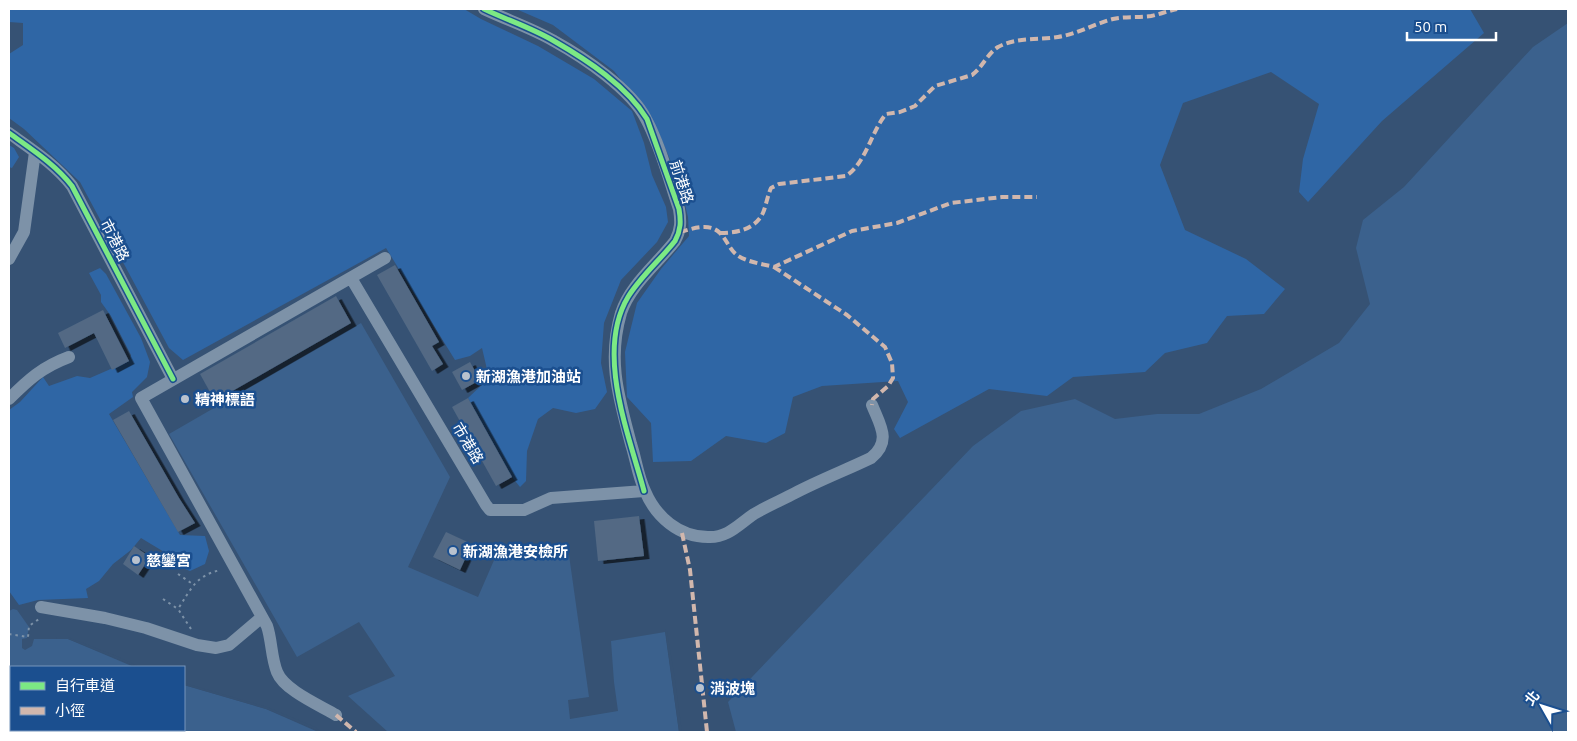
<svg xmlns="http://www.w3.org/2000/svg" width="1577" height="741" font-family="Ubuntu,'Noto Sans TC',sans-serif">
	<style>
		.green { fill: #2f66a5 }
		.water { fill: #3b618d }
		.pier { fill: #365274 }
		.building { fill: #526984; filter: url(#shadow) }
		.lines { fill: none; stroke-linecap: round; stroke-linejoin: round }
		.path { stroke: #7d92a8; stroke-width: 2; stroke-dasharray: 2.5 4; stroke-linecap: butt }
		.minor { stroke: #7d92a8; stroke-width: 12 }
		.quiet { stroke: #d1b7ad; stroke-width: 4; stroke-dasharray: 8 4; stroke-linecap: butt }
		.cycleway-casing { stroke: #1b4f8f; stroke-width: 8 }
		.cycleway { stroke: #7ce984; stroke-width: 5 }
		.poi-dot { fill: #b9c2ce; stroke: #1b4f8f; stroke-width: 2 }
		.labels { text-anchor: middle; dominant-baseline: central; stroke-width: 5; stroke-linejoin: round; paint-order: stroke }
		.street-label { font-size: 15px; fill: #fff; stroke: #1b4f8f }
		.poi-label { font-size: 15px; font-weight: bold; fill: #fff; stroke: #1b4f8f; text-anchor: start }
	</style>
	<defs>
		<filter id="shadow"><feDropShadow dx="5.5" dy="3" stdDeviation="0" flood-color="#0009"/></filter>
	</defs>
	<rect width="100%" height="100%" fill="#365274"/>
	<path class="green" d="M9,9H464L481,19L538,46L594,79L632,111L644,143L652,175L666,207L668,222L657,242L621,280L604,323L601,363L607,392L595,409L576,413L553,408L538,419L527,451L526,481L520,487L512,477L468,398L489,378L482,348L470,356L455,360L386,248L183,360L169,348L80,182L24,129L9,118V54L23,45V23L9,22Z
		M516,9H1470L1484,33L1382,121L1308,202L1299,192L1303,159L1319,104L1271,72L1183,103L1160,165L1185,230L1246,259L1285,289L1264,314L1227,316L1207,343L1165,353L1145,372L1073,377L1047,396L989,389L900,438L894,429L908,402L898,381L822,386L793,397L785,433L766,443L726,436L691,461L653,462L651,423L627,397L625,352L637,303L661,269L689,236L688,217L679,181L658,131L646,112L614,71L553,25Z
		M9,145L14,148L19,157L12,168L9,167Z
		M100,268L106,274L141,338L150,362L147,377L132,392L133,397L109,414L180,535L205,536L209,551L205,564L190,571L185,569L184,564L141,538L131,550L113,564L99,581L86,589L88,598L38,600L19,605L9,591V410L20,402L43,377L49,386L77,376L90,378L129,361L131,355L111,316L101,302V295L89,273Z"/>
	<path class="water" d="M1568,23V732H736L728,702L973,446L1021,411L1075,399L1115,419L1157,414H1199L1261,389L1339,343L1370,304L1356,248L1363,220L1404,187L1533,47Z
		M361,323L450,477L408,567L478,597L498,551L569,555L589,697L568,700L570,719L618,711L614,682L611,641L665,632L679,732H388L348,696L395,676L359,622L297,657L169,434Z
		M13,609L17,610L29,627L27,638L22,639V648L25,650L32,646L34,639H68L134,667H11V730H184V685L266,709L318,732H9V611Z"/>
	<path class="pier" d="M665,629L667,631L674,673L682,732H679Z
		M57,637H68L116,656L136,665L137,667L68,639H56Z
		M184,683L267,707L315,727L321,732L266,709L184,685Z"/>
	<path class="building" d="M395,265L439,342L432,346L443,364L432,371L377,275Z
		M336,296L351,323L215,401L200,374Z
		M103,310L129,361L112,370L94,333L65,348L58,333Z
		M470,362L480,380L462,390L452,372Z
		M468,398L512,477L496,486L452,407Z
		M129,411L179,498L195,523L178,532L113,420Z
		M639,516L644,556L598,561L594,521Z
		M446,532L472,544L460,570L433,557Z
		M134,546L150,557L138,575L123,564Z"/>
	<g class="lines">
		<path class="path" d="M178,574L194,585
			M163,599L178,609
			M191,629L178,609C191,589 196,575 221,570
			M9,634L28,637L29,626L39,619"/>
		<path class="minor" d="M484,9C507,20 532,28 554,41C583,57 631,89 646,119C661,147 669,180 679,209C681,221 681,230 675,241C657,264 630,285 621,313C607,361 619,398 631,444C636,459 638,477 645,491C656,517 679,537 708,537C728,538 739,524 754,514C767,506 782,500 795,493C820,480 846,470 871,458C892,441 880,425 872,405
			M9,133C31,149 55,164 72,186L173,379
			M9,259L24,232L35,152
			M351,278L486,505L490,510H524L551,498L644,491
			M9,399C28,380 42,367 69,357
			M41,607L105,618L146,628L197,645L216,648L229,645L262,617
			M336,715C319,705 284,690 277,672C271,657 272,641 267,626L141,398L385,258"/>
		<path class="quiet" d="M680,232C692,229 709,222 720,233C727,240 729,249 737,255C746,262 763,264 774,267L852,231L897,223L951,203L1002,197H1037
			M720,233C736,233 753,230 762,215C766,207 767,197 771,188L779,184L846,176C866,163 871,132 886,114L900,112L915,106L935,86L972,75C982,68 987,54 998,47C1016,37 1039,40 1058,37C1077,34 1094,24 1113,19C1125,16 1139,18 1151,16C1160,14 1168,11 1177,9
			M774,267L847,315L885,347L892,363L893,378L888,386L873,399L872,405
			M682,533L690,570L707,732
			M336,715L356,732"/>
		<g class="cycleway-casing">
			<path id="cycleway" d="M484,9C507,20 532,28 554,41C587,60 627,86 647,119L679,209C681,221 681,230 675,241C660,260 641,276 628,297C595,352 629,435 644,491
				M9,133C31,149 55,164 72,186L173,379"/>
		</g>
		<use href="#cycleway" class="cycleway"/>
	</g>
	<g class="poi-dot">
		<circle cx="466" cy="376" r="5"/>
		<circle cx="185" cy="399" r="5"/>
		<circle cx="453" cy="551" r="5"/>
		<circle cx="136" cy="560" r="5"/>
		<circle cx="700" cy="688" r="5"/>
	</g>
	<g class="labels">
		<g class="street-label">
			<text transform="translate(682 182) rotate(72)">前港路</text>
			<text transform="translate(115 240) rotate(63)">市港路</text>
			<text transform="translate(468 443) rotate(59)">市港路</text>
		</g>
		<g class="poi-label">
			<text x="476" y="376">新湖漁港加油站</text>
			<text x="195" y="399">精神標語</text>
			<text x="463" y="551">新湖漁港安檢所</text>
			<text x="146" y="560">慈鑾宮</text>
			<text x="710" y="688">消波塊</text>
		</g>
	</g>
	<rect width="1577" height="741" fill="none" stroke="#ffffff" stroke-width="20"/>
	<rect x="10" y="666" width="175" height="65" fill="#1b4f8f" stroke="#7695bc"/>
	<rect x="20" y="682" width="25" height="8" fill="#7ce984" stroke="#7695bc"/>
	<text x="55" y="691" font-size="15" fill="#ffffff">自行車道</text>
	<rect x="20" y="707" width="25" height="8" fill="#d1b7ad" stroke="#7695bc"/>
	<text x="55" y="716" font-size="15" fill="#ffffff">小徑</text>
	<g transform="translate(1542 706) rotate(309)" stroke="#1b4f8f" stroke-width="4" paint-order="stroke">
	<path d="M0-4L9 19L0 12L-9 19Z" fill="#ffffff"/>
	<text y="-8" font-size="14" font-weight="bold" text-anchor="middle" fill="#ffffff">北</text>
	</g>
	<path d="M1407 32v8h89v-8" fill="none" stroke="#ffffff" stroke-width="2.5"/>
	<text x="1414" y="32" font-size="15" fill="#ffffff" stroke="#1b4f8f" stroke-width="4" paint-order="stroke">50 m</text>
</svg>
